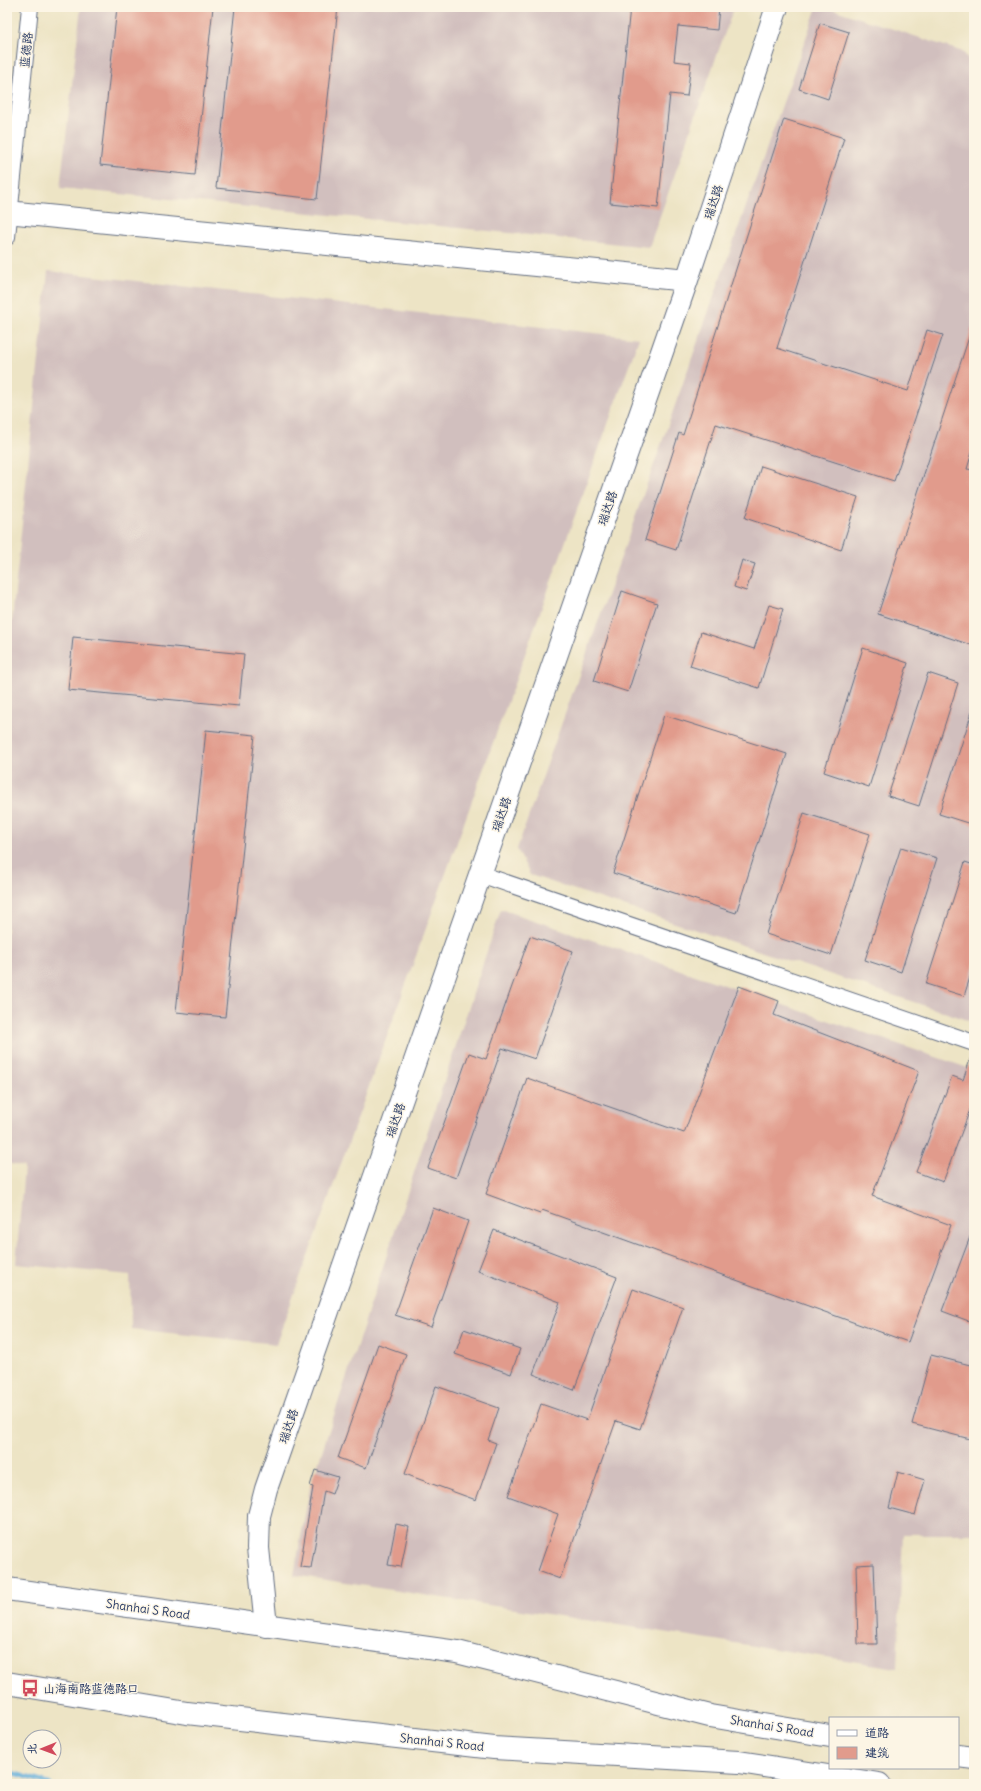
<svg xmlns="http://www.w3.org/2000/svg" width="981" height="1791" font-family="Delius,'LXGW WenKai TC',sans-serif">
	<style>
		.industrial { fill: #d1bfbe }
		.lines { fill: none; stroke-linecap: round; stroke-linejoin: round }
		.stream { stroke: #61adda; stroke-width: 4 }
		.building { fill: #e19b8c }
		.street-casing { stroke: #646e82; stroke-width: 18 }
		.secondary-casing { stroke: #646e82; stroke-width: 24 }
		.primary-casing { stroke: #646e82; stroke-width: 24 }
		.street { stroke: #fff; stroke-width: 16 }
		.secondary { stroke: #fff; stroke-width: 22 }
		.primary { stroke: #fff; stroke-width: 22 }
		.labels { text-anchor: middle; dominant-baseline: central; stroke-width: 3; stroke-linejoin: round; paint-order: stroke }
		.street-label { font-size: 12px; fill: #1b2f5e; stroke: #fcf5e5 }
		.poi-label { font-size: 12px; fill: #1b2f5e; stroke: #fcf5e5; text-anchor: start }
	</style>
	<rect width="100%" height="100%" fill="#fcf5e5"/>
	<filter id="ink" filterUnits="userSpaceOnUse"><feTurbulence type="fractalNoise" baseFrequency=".025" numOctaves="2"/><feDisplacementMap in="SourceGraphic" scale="8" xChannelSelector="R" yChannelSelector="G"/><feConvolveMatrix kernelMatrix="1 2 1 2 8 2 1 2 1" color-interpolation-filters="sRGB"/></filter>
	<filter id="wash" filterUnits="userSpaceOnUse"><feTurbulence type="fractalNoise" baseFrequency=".012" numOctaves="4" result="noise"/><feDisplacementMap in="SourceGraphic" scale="16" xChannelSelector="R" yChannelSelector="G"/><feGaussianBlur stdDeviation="0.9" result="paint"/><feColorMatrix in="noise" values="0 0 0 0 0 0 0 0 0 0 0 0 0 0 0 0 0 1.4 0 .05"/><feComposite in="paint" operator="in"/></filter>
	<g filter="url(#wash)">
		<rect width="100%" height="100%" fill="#ede4c5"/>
		<path class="industrial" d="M81,7H734L649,247L60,188Z
			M817,7H826L963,52L974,67V1022L530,875L517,849Z
			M48,271L639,338L276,1344L131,1329L130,1275L16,1264L24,1167L7,1163V669Z
			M501,909L974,1070V1534H903L897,1668L294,1575L310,1488Z"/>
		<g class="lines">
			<path class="stream" d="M7,1771L50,1784"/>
		</g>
		<g id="blocks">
			<path class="building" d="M117,7H213L195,175L100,165Z
				M235,7H338L317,199L216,188Z
				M630,7H719L717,30L678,26L674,61L691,63L687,96L670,94L658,208L610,203Z
				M820,23L849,32L828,99L799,89Z
				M784,119L844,138L777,348L908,391L927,330L943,335L894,481L716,424L676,550L645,540L679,433L683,435Z
				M972,328L974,329V446L967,469L974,470V646L878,614Z
				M761,466L858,497L841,550L745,518Z
				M742,560L755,564L746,591L734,587Z
				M622,591L657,603L628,692L594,681Z
				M769,605L783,609L759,688L690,666L701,632L754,649Z
				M73,637L244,654L239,706L68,690Z
				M863,648L908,663L869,787L824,772Z
				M928,673L958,683L919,806L888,796Z
				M972,712H974V825L939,814Z
				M664,715L787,754L736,913L613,873Z
				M206,730L255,735L225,1017L176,1012Z
				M804,813L870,834L831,955L766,934Z
				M901,847L937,858L901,972L865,960Z
				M965,862L974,865V965L964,996L926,984Z
				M530,936L573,951L535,1059L502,1048L456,1178L428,1168L469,1053L486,1059Z
				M739,986L779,1001L774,1015L919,1071L872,1196L951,1225L908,1342L542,1210L540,1214L486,1194L527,1078L684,1133Z
				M972,1054H974V1099L943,1182L916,1172L952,1076L963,1080Z
				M433,1208L468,1221L431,1327L395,1315Z
				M973,1229H974V1323L942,1311Z
				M494,1230L617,1277L574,1390L533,1374L560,1302L478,1271Z
				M633,1289L683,1307L640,1429L616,1421L560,1579L538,1571L558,1514L508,1496L541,1404L587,1420Z
				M464,1329L520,1349L511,1374L455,1354Z
				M378,1344L406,1354L366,1468L338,1458Z
				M931,1355L974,1366V1440L912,1424Z
				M436,1386L499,1408L488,1440L496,1443L476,1500L405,1474Z
				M315,1470L338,1477L332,1494L324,1491L311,1568L300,1567L313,1487L310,1486Z
				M898,1472L925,1480L915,1515L889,1508Z
				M396,1524L409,1527L401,1567L388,1565Z
				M874,1564L877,1644H858L856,1565Z"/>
		</g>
	</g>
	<g filter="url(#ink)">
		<use href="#blocks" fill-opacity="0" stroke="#646e82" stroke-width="1"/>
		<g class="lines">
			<g class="street-casing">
				<path id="street" d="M7,237L30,7
					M480,874L974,1043"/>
			</g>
			<g class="secondary-casing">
				<path id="secondary" d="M7,212L687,280
					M266,1626L258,1548L259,1516L266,1489L687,280L777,7"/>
			</g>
			<g class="primary-casing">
				<path id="primary" d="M7,1589L457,1652L710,1716L830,1736
					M7,1683L187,1713L494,1748L739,1762L879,1784
					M958,1756L974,1758"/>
			</g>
			<use href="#street" class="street"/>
			<use href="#secondary" class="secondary"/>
			<use href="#primary" class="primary"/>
		</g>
	</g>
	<defs>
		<g id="bus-bare" transform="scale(1.38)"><path d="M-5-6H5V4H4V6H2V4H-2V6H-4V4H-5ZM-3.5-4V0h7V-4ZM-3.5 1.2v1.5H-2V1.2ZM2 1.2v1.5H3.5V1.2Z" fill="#d1495b" stroke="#fcf5e5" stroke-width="2.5" paint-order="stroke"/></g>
	</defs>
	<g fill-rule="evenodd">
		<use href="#bus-bare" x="30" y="1688"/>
	</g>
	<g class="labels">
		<g class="street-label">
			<text transform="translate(26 50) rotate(-84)">蓝德路</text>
			<text transform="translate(713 202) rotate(-72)">瑞达路</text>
			<text transform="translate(607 508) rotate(-71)">瑞达路</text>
			<text transform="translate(501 814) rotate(-71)">瑞达路</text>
			<text transform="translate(395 1120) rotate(-71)">瑞达路</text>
			<text transform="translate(288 1426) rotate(-71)">瑞达路</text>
			<text transform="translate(148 1609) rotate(8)">Shanhai S Road</text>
			<text transform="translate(772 1726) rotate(9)">Shanhai S Road</text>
			<text transform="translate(442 1742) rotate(6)">Shanhai S Road</text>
		</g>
		<g class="poi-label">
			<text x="43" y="1688">山海南路蓝德路口</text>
		</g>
	</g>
	<rect width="981" height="1791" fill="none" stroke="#fcf5e5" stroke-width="24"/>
	<rect x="829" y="1717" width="130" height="52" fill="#fcf5e5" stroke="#a2a6af"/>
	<rect x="837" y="1730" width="20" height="6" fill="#ffffff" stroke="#a2a6af"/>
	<text x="865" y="1737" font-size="12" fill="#1b2f5e">道路</text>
	<rect x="837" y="1747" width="20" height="12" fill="#e19b8c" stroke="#a2a6af"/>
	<text x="865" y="1757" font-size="12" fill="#1b2f5e">建筑</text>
	<g transform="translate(42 1749) rotate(269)"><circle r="19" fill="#fcf5e5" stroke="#a2a6af"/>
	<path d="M0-3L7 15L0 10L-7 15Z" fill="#d1495b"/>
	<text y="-6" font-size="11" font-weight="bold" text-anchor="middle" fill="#1b2f5e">北</text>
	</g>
</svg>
